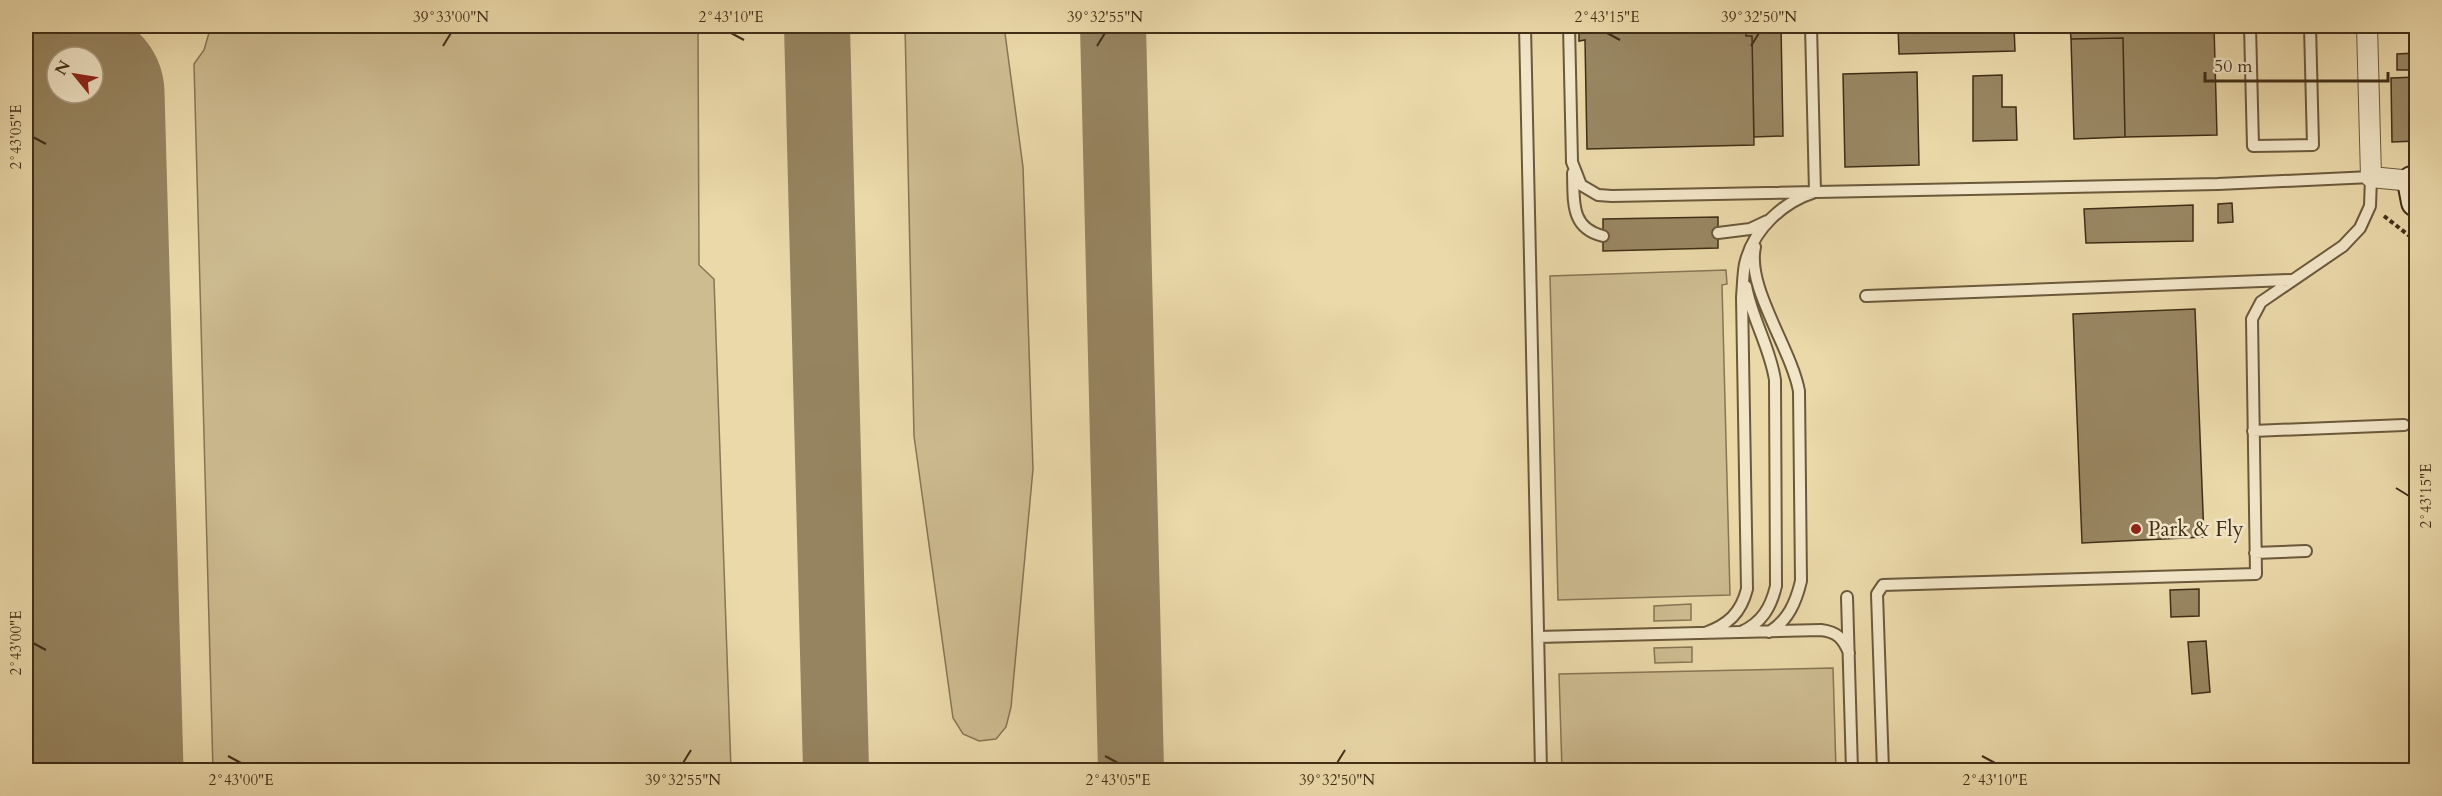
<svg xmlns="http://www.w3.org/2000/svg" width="2442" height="796" font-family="Cardo,serif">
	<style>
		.green { fill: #cebc91; stroke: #877554; stroke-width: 1.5 }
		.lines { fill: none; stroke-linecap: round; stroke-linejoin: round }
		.taxiway { stroke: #968460; stroke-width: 66 }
		.runway { stroke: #968460; stroke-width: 165 }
		.building { fill: #998763; stroke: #402e16; stroke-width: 1.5 }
		.lane-casing { stroke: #6b593b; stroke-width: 14 }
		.street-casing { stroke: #6b593b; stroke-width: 22 }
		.secondary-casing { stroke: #402e16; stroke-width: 32 }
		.path { stroke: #402e16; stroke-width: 4; stroke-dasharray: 4.5 3; stroke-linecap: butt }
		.lane { stroke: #f2e6c8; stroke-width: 10 }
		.street { stroke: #f2e6c8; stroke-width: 20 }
		.secondary { stroke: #f2e6c8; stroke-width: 28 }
		.ticks { fill: none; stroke: #402e16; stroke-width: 2 }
		.poi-dot { fill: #8f2418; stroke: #f2e6c8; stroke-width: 2 }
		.labels { text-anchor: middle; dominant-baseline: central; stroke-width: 5; stroke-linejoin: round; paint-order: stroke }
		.poi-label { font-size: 21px; fill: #402e16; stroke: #f2e6c8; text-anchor: start }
		.neatline { fill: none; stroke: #402e16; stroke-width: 2 }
		.ticks-label { font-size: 15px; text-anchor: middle; fill: #402e16 }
	</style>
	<rect width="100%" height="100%" fill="#ebd9aa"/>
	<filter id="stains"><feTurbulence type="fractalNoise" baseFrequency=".00333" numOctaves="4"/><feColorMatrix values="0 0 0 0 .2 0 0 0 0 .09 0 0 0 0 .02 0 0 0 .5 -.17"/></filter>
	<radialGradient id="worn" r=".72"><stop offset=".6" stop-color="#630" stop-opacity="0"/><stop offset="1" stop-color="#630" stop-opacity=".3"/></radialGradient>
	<path class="green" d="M211,26H696L698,27L699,265L714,279L731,770H213L194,64L204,50Z
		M905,26H1004L1023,167L1033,469L1011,707L1006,727L996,739L979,741L963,734L953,718L914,436Z
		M1726,270L1727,284L1722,285L1730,595L1558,600L1550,276Z
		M1691,604V620L1654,621V606Z
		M1692,647V662L1655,663L1654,648Z
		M1833,668L1836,770H1562L1559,674Z"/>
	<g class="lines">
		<path class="taxiway" d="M817,26L836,770
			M1113,26L1131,770"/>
		<path class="runway" d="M82,93L101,770"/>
	</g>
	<path class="building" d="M1579,26H1746V36H1752L1754,145L1587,149L1585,40L1579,41Z
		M1746,26H1781L1783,136L1754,137L1752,36H1746Z
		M1898,26H2014L2015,51L1899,54Z
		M2070,26H2214L2217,135L2125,137L2123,38L2071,39Z
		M2385,26H2416V31H2386Z
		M2123,38L2125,137L2074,139L2071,39Z
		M2415,53L2416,70H2397V54Z
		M1917,72L1919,165L1845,167L1843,74Z
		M2002,75V107H2016L2017,140L1973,141V76Z
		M2416,77V141L2392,142L2391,78Z
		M2232,203L2233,222L2218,223V204Z
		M2193,205V241L2086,243L2084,209Z
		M1718,217V248L1603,251V219Z
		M2195,309L2204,537L2082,543L2073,314Z
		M2199,589V616L2171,617L2170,590Z
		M2206,641L2210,692L2192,694L2188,642Z"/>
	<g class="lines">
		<g class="lane-casing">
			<path id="lane" d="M1525,26L1541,770
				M1569,26L1572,162L1581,185L1598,195L1612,196L2218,184L2371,177L2370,206L2360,228L2343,246L2261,302L2252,319L2256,574L1883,585L1877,594L1883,770
				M2250,26L2253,146L2313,145L2310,26
				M1573,173C1574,201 1570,228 1603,236
				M1718,233L1750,229L1767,221
				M1755,247C1746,287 1791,348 1799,391L1801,581C1796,602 1788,621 1769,632
				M1866,296L2291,280
				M2253,431L2404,425
				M2255,553L2306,551
				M1847,597L1852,770
				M1741,632C1762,623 1771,607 1776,586L1775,380C1770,347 1752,319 1746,286
				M1705,633C1728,625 1741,613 1747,589L1742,297C1743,286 1743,274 1745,264C1753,229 1783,202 1815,192L1811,26
				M1538,637L1821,630C1837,632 1843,638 1849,653"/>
		</g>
		<g class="street-casing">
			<path id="street" d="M2367,26L2371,177L2412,181"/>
		</g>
		<g class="secondary-casing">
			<path id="secondary" d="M2416,181H2412L2416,202"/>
		</g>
		<path class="path" d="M2384,216L2416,241"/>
		<use href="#lane" class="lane"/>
		<use href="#street" class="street"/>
		<use href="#secondary" class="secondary"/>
	</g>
	<path class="ticks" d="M731,33L744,40M1607,33L1620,40M443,46L451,33M1097,46L1105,33M1751,46L1759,33M33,137L46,144M2396,488L2409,496M33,643L46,650M228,756L241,763M1105,756L1118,763M1982,756L1995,763M683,763L691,750M1337,763L1345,750"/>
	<circle class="poi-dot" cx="2136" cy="529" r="6"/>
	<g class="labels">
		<g class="poi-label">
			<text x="2148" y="529">Park &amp; Fly</text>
		</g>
	</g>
	<rect width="2442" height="796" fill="none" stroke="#ebd9aa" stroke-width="66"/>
	<g transform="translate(75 75) rotate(300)"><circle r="28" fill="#f2e6c8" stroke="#ab9c81" stroke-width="1.5"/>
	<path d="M0-4.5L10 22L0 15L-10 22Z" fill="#8f2418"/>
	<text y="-9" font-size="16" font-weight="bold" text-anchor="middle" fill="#402e16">N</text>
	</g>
	<path d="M2205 72v9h183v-9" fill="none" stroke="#402e16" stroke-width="3"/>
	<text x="2214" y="72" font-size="18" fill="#402e16" stroke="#f2e6c8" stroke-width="4.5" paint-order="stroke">50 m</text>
	<rect x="33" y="33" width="2376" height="730" class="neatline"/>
	<g class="ticks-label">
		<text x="451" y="22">39°33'00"N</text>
		<text x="731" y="22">2°43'10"E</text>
		<text x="1105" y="22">39°32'55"N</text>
		<text x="1607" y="22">2°43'15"E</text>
		<text x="1759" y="22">39°32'50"N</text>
		<text transform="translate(16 137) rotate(-90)" y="5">2°43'05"E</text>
		<text transform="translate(2426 496) rotate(-90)" y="5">2°43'15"E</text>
		<text transform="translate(16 643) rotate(-90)" y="5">2°43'00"E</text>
		<text x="241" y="785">2°43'00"E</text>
		<text x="683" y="785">39°32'55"N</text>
		<text x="1118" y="785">2°43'05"E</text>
		<text x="1337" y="785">39°32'50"N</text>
		<text x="1995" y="785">2°43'10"E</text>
	</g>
	<rect width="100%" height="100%" filter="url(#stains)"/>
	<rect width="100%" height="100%" fill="url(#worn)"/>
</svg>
